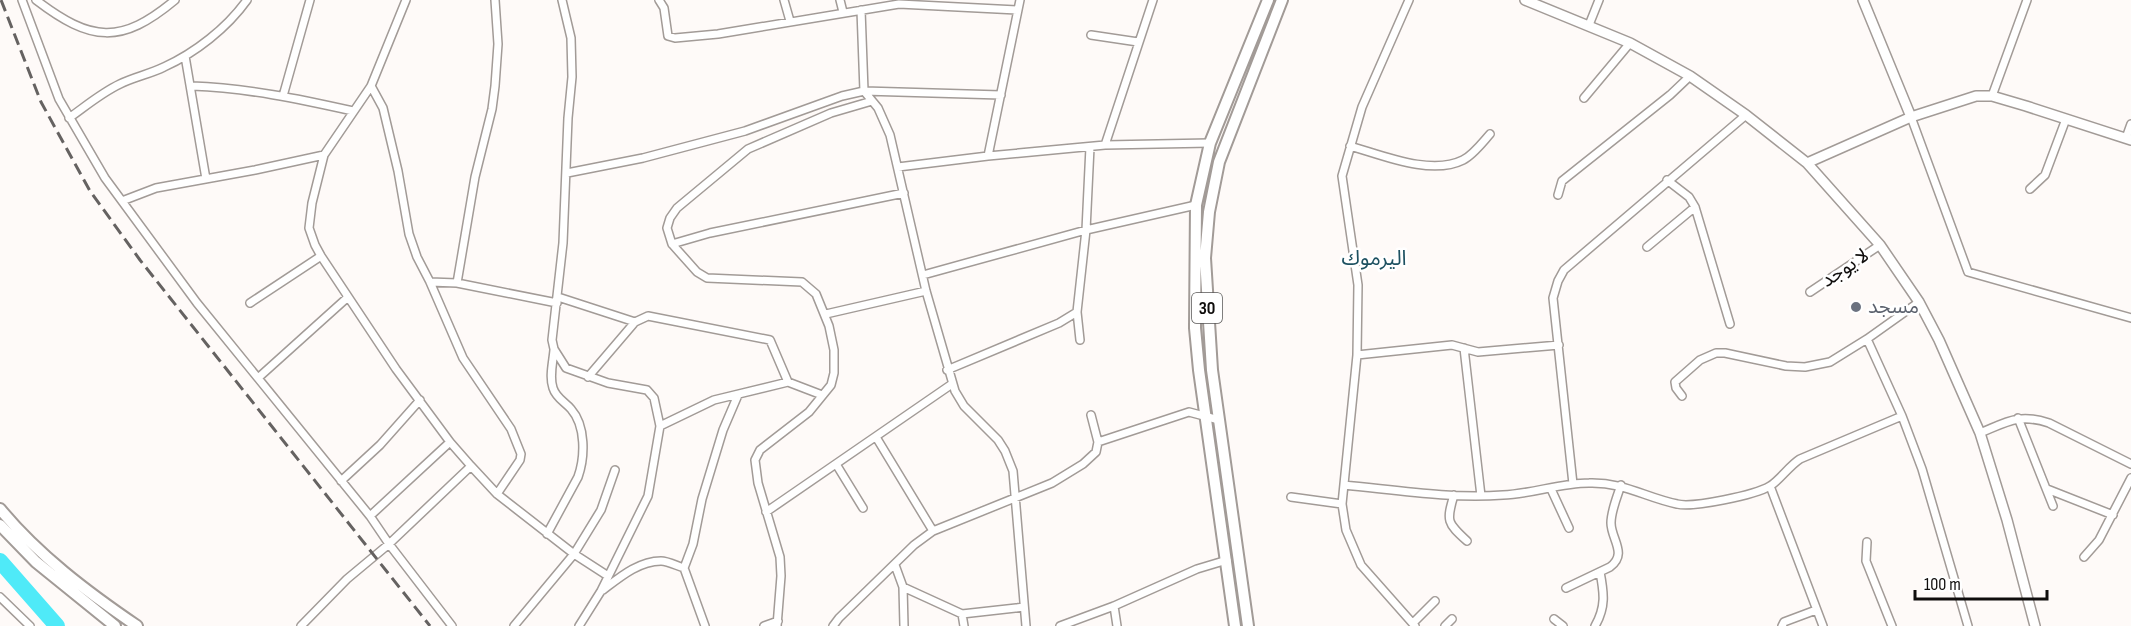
<svg xmlns="http://www.w3.org/2000/svg" width="2131" height="626" font-family="'Sofia Sans Condensed','Noto Sans Arabic',sans-serif">
	<style>
		.lines { fill: none; stroke-linecap: round; stroke-linejoin: round }
		.river { stroke: #4feaf8; stroke-width: 16 }
		.street-casing { stroke: #a29b97; stroke-width: 10 }
		.secondary-casing { stroke: #a29b97; stroke-width: 12 }
		.primary-casing { stroke: #a29b97; stroke-width: 14 }
		.street { stroke: #fff; stroke-width: 7 }
		.secondary { stroke: #fff; stroke-width: 9 }
		.primary { stroke: #fff; stroke-width: 10 }
		.rail { stroke: #656261; stroke-width: 3; stroke-dasharray: 12 6; stroke-linecap: butt }
		.worship-dot { fill: #6b7280; stroke: #fff; stroke-width: 2 }
		.labels { text-anchor: middle; dominant-baseline: central; stroke-width: 5; stroke-linejoin: round; paint-order: stroke }
		.shield { fill: #fff; stroke: #575655; stroke-width: 1.5 }
		.shield-label { font-size: 18px; font-weight: bold; fill: #0f0d0c }
		.street-label { font-size: 20px; fill: #0f0d0c; stroke: #fff }
		.worship-label { font-size: 20px; fill: #5b616d; stroke: #fff; text-anchor: start }
		.neighbourhood-label { font-size: 21px; fill: #1d5161; stroke: #fff }
	</style>
	<rect width="100%" height="100%" fill="#fefaf8"/>
	<g class="lines">
		<path class="river" d="M0,561L57,626"/>
		<g class="street-casing">
			<path id="street" d="M22,0L59,99L105,178L197,303L370,516L389,544L452,626
				M36,0C91,42 121,45 175,0
				M406,0L371,86L324,155L312,203L309,228L315,245L321,256L396,369L450,442L471,466L497,494L574,554L608,576
				M562,0L571,38L572,77L568,118L563,243L552,340L554,349L566,368L608,383L647,390L654,398L660,426L648,496L601,591L579,626
				M659,0L664,8L668,36L675,38L718,34L899,4L1017,10
				M784,0L790,21
				M840,0L843,12
				M1409,0L1362,107L1342,176L1358,285L1357,355L1342,504L1346,530L1361,565L1415,626
				M861,10L864,91L1001,95
				M1589,25L1599,0
				M1091,35L1138,42
				M185,56L206,179
				M192,86C247,88 299,99 353,111
				M371,86L383,108L398,171L409,234L417,257L430,282L463,358L511,429L521,454L520,460L497,494
				M283,96L310,0
				M1992,96L2027,0
				M1584,98L1630,43
				M1911,117L1968,272L2131,318
				M69,118C86,106 101,93 120,84C134,77 150,74 164,67C195,53 227,28 247,0
				M2126,138L2131,124
				M1105,145L1153,0
				M1350,146C1382,155 1431,176 1463,160C1473,155 1482,143 1490,134
				M988,156L1020,0
				M898,167L988,156L1105,145L1210,143
				M567,173L643,158L745,131L842,96L864,91L878,108L890,135L926,291L955,391L964,406L998,440L1005,451L1013,471L1026,626
				M1667,180L1689,197L1695,207L1730,324
				M2030,189L2045,175L2066,119
				M1558,195L1562,181L1670,95L1690,76
				M122,201L156,188L255,170L324,155
				M672,244L710,233L904,193
				M1647,247L1695,207
				M923,275L1086,230L1196,205
				M430,282L457,283L557,303
				M457,283L475,177L492,109L495,86L498,44L495,0
				M1810,292L1880,245
				M558,297L635,322
				M250,303L321,256
				M1077,312L1080,340
				M826,314L926,291
				M1867,339L1902,416L1922,469L1968,626
				M1464,348L1481,496
				M1357,355L1452,345L1478,352L1559,345
				M947,370L1059,323L1077,312L1086,230L1090,147
				M588,377L635,322L648,316L770,340L788,382
				M258,378L348,297
				M1682,396L1676,388L1675,382L1700,360L1716,353H1725L1786,366L1805,367L1830,362L1867,339L1919,302
				M2018,418L2053,506
				M660,426L714,400L788,382L822,395
				M1980,433C2007,422 2019,413 2049,423L2131,464
				M876,437L933,531
				M1098,442L1189,412L1219,420
				M836,464L863,508
				M341,481L380,445L420,400
				M1573,484L1553,298L1558,281L1564,270L1746,115
				M1344,485C1396,490 1450,499 1503,495C1532,494 1560,483 1589,483C1624,482 1644,497 1677,504C1693,508 1755,495 1770,486C1780,480 1789,466 1800,459L1902,416
				M1770,486L1823,626
				M1551,489L1569,528
				M2047,489L2113,515
				M1454,495C1446,521 1447,523 1467,541
				M1291,497L1342,504
				M766,512L952,384
				M370,516L450,442
				M547,534L578,477C585,457 586,426 571,409C565,402 556,398 553,388C549,377 553,362 554,350
				M1867,542L1866,561L1892,626
				M2084,557L2099,540L2131,478
				M895,565L903,587L904,626
				M684,568L693,544L702,499L723,430L738,395
				M903,587L962,614L1024,607
				M1566,588L1610,567C1628,554 1611,539 1611,523C1611,511 1617,497 1621,485
				M603,590C620,577 639,561 661,561C668,561 677,566 684,568L705,626
				M0,597L30,626
				M1114,606L1117,626
				M962,614L964,626
				M1554,619L1563,626
				M1413,623L1435,601
				M301,626L347,579L389,544L471,466
				M514,626L574,554L601,510L615,470
				M764,626L778,621
				M777,626L781,576L780,557L758,483L755,460L760,450L809,412L831,385L834,373V350L829,326L816,294L802,282L707,278L697,272L672,244L667,228L670,218L677,208L748,149L831,113L872,101
				M833,626L839,618L914,545L933,531L1052,483L1083,464L1096,452L1098,442L1091,415
				M1060,626L1114,606L1197,569L1227,560
				M1445,626L1452,619
				M1595,626C1606,607 1604,593 1600,572
				M1782,626L1784,622L1816,610"/>
		</g>
		<g class="secondary-casing">
			<path id="secondary" d="M1525,0L1630,43L1690,76L1746,115L1807,163L1880,245L1919,302L1939,340L1980,433L2007,520L2035,626
				M1863,0L1911,117
				M1807,163L1911,117L1976,96H1992L2026,106L2131,140"/>
		</g>
		<g class="primary-casing">
			<path id="primary" d="M0,509C38,555 87,592 137,626
				M0,525L36,562L115,626
				M1235,626L1199,370L1195,328L1196,205L1210,143L1268,0
				M1248,626L1212,370L1205,258L1209,212L1219,162L1282,0"/>
		</g>
		<use href="#street" class="street"/>
		<use href="#secondary" class="secondary"/>
		<use href="#primary" class="primary"/>
		<path class="rail" d="M1,0L41,102L90,191L140,260L430,626"/>
	</g>
	<circle class="worship-dot" cx="1856" cy="307" r="6"/>
	<g class="labels">
		<rect class="shield" x="1192" y="293" width="30" height="30" rx="4.5"/>
		<g class="shield-label">
			<text x="1207" y="308">30</text>
		</g>
		<g class="street-label">
			<text transform="translate(1845 268) rotate(-34)">لا يوجد</text>
		</g>
		<g class="worship-label">
			<text x="1868" y="307">مسجد</text>
		</g>
		<g class="neighbourhood-label">
			<text x="1374" y="258">اليرموك</text>
		</g>
	</g>
	<path d="M1915 590v9h132v-9" fill="none" stroke="#0f0d0c" stroke-width="3"/>
	<text x="1924" y="590" font-size="18" fill="#0f0d0c" stroke="#ffffff" stroke-width="4.5" paint-order="stroke">100 m</text>
</svg>
